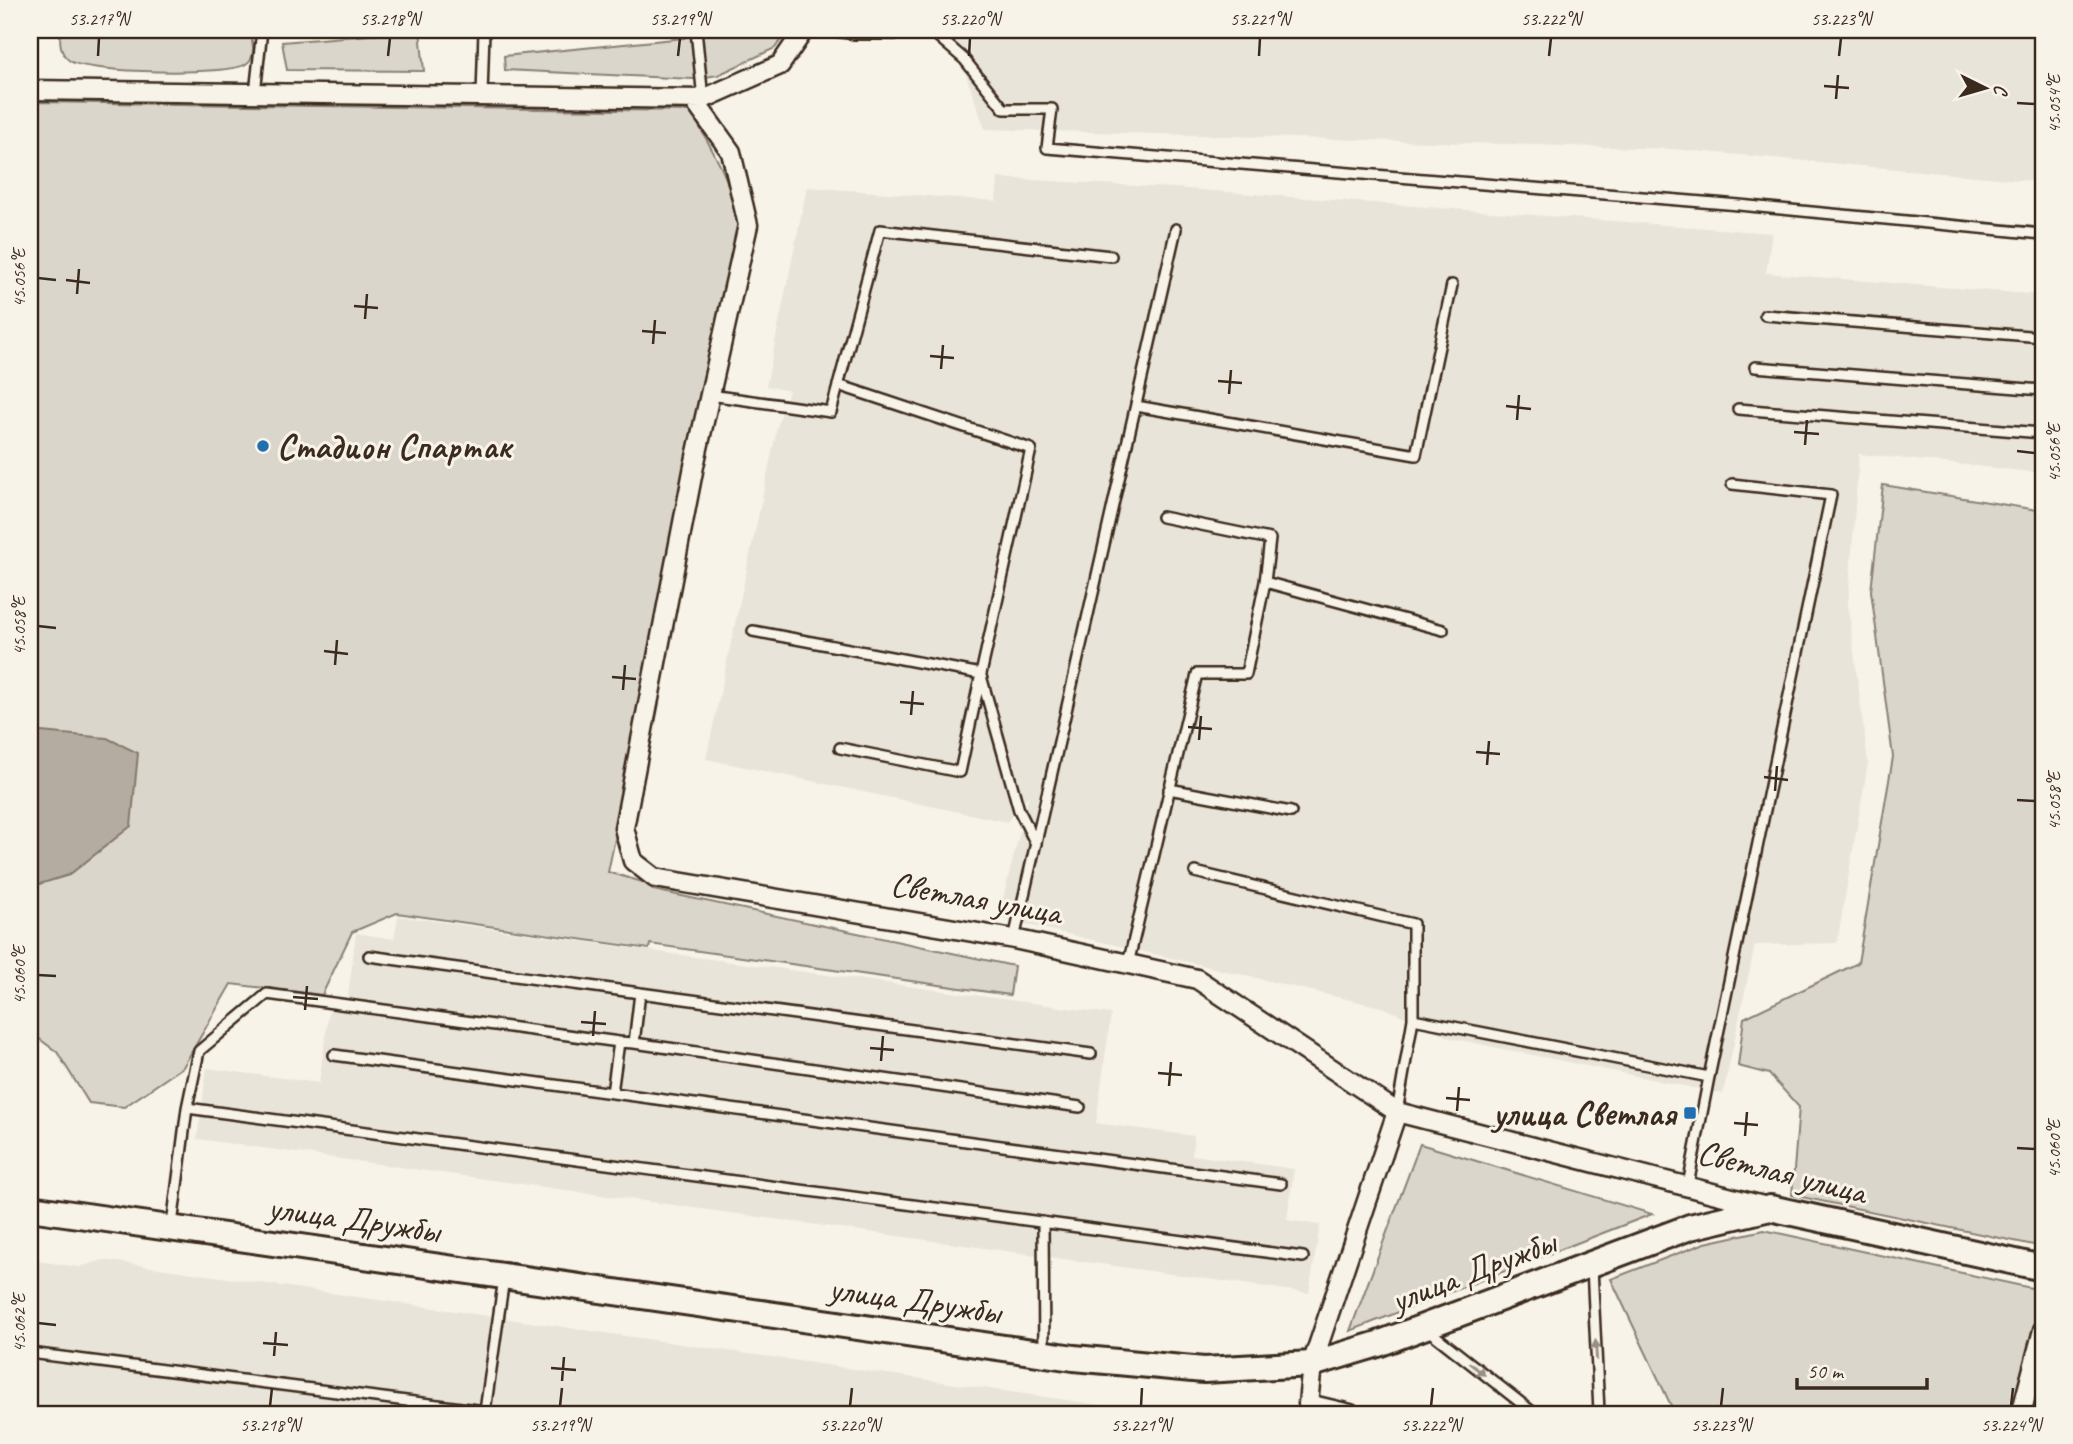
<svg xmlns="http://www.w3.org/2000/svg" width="2073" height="1444" font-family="Caveat,sans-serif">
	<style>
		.built { fill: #e9e4d9 }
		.green { fill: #dbd6cb; stroke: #8b8074; stroke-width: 2 }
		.water { fill: #b4aca0; stroke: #84786c; stroke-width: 2 }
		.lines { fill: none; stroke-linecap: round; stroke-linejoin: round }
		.lane-casing { stroke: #3b2a1e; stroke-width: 14 }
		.street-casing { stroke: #3b2a1e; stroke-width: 23 }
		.secondary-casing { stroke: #3b2a1e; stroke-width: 30 }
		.lane { stroke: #f7f3e8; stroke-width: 9 }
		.street { stroke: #f7f3e8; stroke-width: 18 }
		.secondary { stroke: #f7f3e8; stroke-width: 24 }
		.oneway { fill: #998e83 }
		.ticks { fill: none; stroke: #3b2a1e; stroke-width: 2.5 }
		.poi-dot { fill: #1f6fb2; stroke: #f7f3e8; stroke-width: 2.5 }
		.labels { text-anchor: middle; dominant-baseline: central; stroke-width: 6; stroke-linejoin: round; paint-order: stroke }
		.poi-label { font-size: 35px; font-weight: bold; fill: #3b2a1e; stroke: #f7f3e8; text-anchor: start }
		.street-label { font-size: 35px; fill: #3b2a1e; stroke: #f7f3e8 }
		.neatline { fill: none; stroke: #3b2a1e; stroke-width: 2.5 }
		.ticks-label { font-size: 18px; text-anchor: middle; fill: #3b2a1e }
	</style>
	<rect width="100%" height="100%" fill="#f7f3e8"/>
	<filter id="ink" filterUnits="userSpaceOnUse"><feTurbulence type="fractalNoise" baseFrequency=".0143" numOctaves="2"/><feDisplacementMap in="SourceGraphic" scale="14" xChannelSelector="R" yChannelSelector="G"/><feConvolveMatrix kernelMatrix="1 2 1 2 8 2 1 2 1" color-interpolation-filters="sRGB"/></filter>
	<g filter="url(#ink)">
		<path class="built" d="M950,30H2043V182L1672,149L985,129Z
			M998,178L1173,188L1772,233L1766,273L2043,295V473L1859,454L1848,605L1868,763L1837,943L1755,945L1723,1094L1450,1038L1385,1008L998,918L1029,795L1007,822L706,759L778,424L789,391L766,386L807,187L996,201Z
			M398,916L1111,1014L1096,1123L1194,1136L1192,1155L1294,1169L1287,1220L1320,1225L1309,1293L197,1139L207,1068L319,1083L330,1003L347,1005L356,933L394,939Z
			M30,1260L79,1267L104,1260L1162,1414H30Z"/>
		<path class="green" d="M64,30H248C253,39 257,57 246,64C229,76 87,73 70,61C60,54 60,44 60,32Z
			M696,30H788L775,48L718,75L693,79L505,70L504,56L684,38Z
			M420,31L424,71L287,70L282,42Z
			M30,102L691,111C719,164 739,188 739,250L608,872L653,885V890L1014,966L1010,995L650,944L649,949L397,913L352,932L322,995L231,984L183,1067L124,1107L89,1103L57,1052L30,1032Z
			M1883,485L2043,511V1247L1792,1195L1799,1107L1769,1074L1738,1066L1744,1018L1858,963L1893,757L1871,591Z
			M1420,1144L1652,1214L1350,1331Z
			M1764,1230L2036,1289L2039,1315L2014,1414H1675L1611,1279L1705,1243Z"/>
		<path class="water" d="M30,731L107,738L138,753L131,826L69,875L30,887Z"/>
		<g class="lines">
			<g class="lane-casing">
				<path id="lane" d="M696,30L703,99
					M828,30L855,34H935L964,59L1004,109H1052L1047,148L1739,205L2043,234
					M255,93L262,30
					M482,96L484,30
					M1765,315L2043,337
					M1755,367L2043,390
					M710,395L831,412L880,230L1111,256
					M1136,406L1416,455L1452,285
					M1738,409L2043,433
					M1162,517L1270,539L1265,582
					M753,631L981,674L1031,449L838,385
					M981,676L1019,810L1036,844
					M840,748L960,772L981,674
					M1169,789L1291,812
					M1195,872L1413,924V1019
					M1014,939L1176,229
					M369,956L640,993L634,1043L619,1042L612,1093
					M1128,964L1197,674H1246L1265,582L1443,630
					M640,993L1091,1054
					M634,1043L1080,1107
					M334,1055L1281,1184
					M1709,1077L1831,495L1732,484
					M187,1108L199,1051L267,994L619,1042
					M1397,1112L1413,1019L1709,1077L1688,1185
					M1043,1222L1044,1353
					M172,1225L187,1108L1303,1257
					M1592,1267L1599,1412L1593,1414
					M1428,1330L1535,1414
					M30,1353L485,1411L504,1278
					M485,1411L498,1414"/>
			</g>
			<g class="street-casing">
				<path id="street" d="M30,90L703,99L780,65L804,30
					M693,99L731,152L748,225L694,466L624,828L633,861L655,878L1014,939L1197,979L1397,1112L1767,1207
					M1350,1414L1308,1404L1312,1364L1397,1112
					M2021,1414L2043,1330"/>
			</g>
			<g class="secondary-casing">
				<path id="secondary" d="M30,1208L1074,1358L1204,1370L1312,1364L1378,1344L1690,1227L1770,1208L2043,1268"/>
			</g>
			<use href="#lane" class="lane"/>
			<use href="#street" class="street"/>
			<use href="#secondary" class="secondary"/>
		</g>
		<defs><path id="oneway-solid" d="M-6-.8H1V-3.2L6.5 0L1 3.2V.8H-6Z" transform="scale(1.75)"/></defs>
		<g class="oneway">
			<use href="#oneway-solid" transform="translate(1596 1350) rotate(-93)"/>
			<use href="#oneway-solid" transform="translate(1477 1369) rotate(38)"/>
		</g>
	</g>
	<path class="ticks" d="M98,56L99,38M388,56L390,38M678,56L680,38M969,56L970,38M1259,56L1260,38M1549,56L1551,38M1839,56L1841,38M1824,86L1849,88M1836,99L1838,75M2017,103L2035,104M38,278L56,280M66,280L90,283M77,294L79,269M354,306L378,308M365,319L367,294M642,331L666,333M653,344L655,320M930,356L954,358M941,369L943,345M1218,381L1242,383M1229,394L1231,370M1506,406L1531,409M1517,420L1519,395M1794,432L1819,434M1805,445L1807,420M2017,451L2035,453M38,626L56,628M324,651L348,654M335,665L337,640M612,677L636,679M623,690L625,665M900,702L924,704M911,715L913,691M1188,727L1212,729M1199,740L1201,716M1476,752L1500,754M1487,765L1489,741M1764,777L1788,780M1775,791L1777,766M2017,800L2035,801M38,975L56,976M293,997L318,999M305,1010L307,986M581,1022L606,1024M593,1036L595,1011M870,1048L894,1050M881,1061L883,1036M1158,1073L1182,1075M1169,1086L1171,1062M1446,1098L1470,1100M1457,1111L1459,1087M1734,1123L1758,1125M1745,1136L1747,1112M2017,1148L2035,1149M38,1323L56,1325M263,1343L288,1345M274,1356L276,1332M551,1368L576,1370M562,1381L564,1357M270,1406L272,1388M560,1406L562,1388M850,1406L852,1388M1141,1406L1142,1388M1431,1406L1433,1388M1721,1406L1723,1388M2011,1406L2013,1388"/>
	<g class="poi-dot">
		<circle cx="263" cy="446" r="7"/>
		<rect x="1683" y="1106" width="14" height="14" rx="3.5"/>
	</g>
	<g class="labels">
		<g class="poi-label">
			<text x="277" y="446">Стадион Спартак</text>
			<text x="1676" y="1113" text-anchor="end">улица Светлая</text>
		</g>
		<g class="street-label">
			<text transform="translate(976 898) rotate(10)">Светлая улица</text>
			<text transform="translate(1782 1172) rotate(14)">Светлая улица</text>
			<text transform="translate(354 1219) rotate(8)">улица Дружбы</text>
			<text transform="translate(1473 1271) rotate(-21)">улица Дружбы</text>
			<text transform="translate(915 1300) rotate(8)">улица Дружбы</text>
		</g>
	</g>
	<rect width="2073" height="1444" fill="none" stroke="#f7f3e8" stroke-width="77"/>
	<g transform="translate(1985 88) rotate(95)" stroke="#f7f3e8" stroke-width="5" paint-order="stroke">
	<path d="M0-5L12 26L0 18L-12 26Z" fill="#3b2a1e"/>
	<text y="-10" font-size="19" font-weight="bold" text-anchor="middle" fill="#3b2a1e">С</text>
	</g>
	<path d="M1797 1378v10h130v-10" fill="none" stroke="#3b2a1e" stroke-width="3.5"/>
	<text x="1807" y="1378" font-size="21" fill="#3b2a1e" stroke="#f7f3e8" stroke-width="5" paint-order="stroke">50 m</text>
	<rect x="38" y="38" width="1997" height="1368" class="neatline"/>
	<g class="ticks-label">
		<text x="99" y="25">53.217°N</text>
		<text x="390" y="25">53.218°N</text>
		<text x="680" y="25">53.219°N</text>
		<text x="970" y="25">53.220°N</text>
		<text x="1260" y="25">53.221°N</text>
		<text x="1551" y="25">53.222°N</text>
		<text x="1841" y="25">53.223°N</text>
		<text transform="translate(2054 104) rotate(-90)" y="6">45.054°E</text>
		<text transform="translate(19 278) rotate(-90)" y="6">45.056°E</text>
		<text transform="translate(2054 453) rotate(-90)" y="6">45.056°E</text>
		<text transform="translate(19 626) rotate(-90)" y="6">45.058°E</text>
		<text transform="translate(2054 801) rotate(-90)" y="6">45.058°E</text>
		<text transform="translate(19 975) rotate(-90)" y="6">45.060°E</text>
		<text transform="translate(2054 1149) rotate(-90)" y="6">45.060°E</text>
		<text transform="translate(19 1323) rotate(-90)" y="6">45.062°E</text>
		<text x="270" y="1431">53.218°N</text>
		<text x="560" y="1431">53.219°N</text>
		<text x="850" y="1431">53.220°N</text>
		<text x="1141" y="1431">53.221°N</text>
		<text x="1431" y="1431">53.222°N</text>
		<text x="1721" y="1431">53.223°N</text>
		<text x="2011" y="1431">53.224°N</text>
	</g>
</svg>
